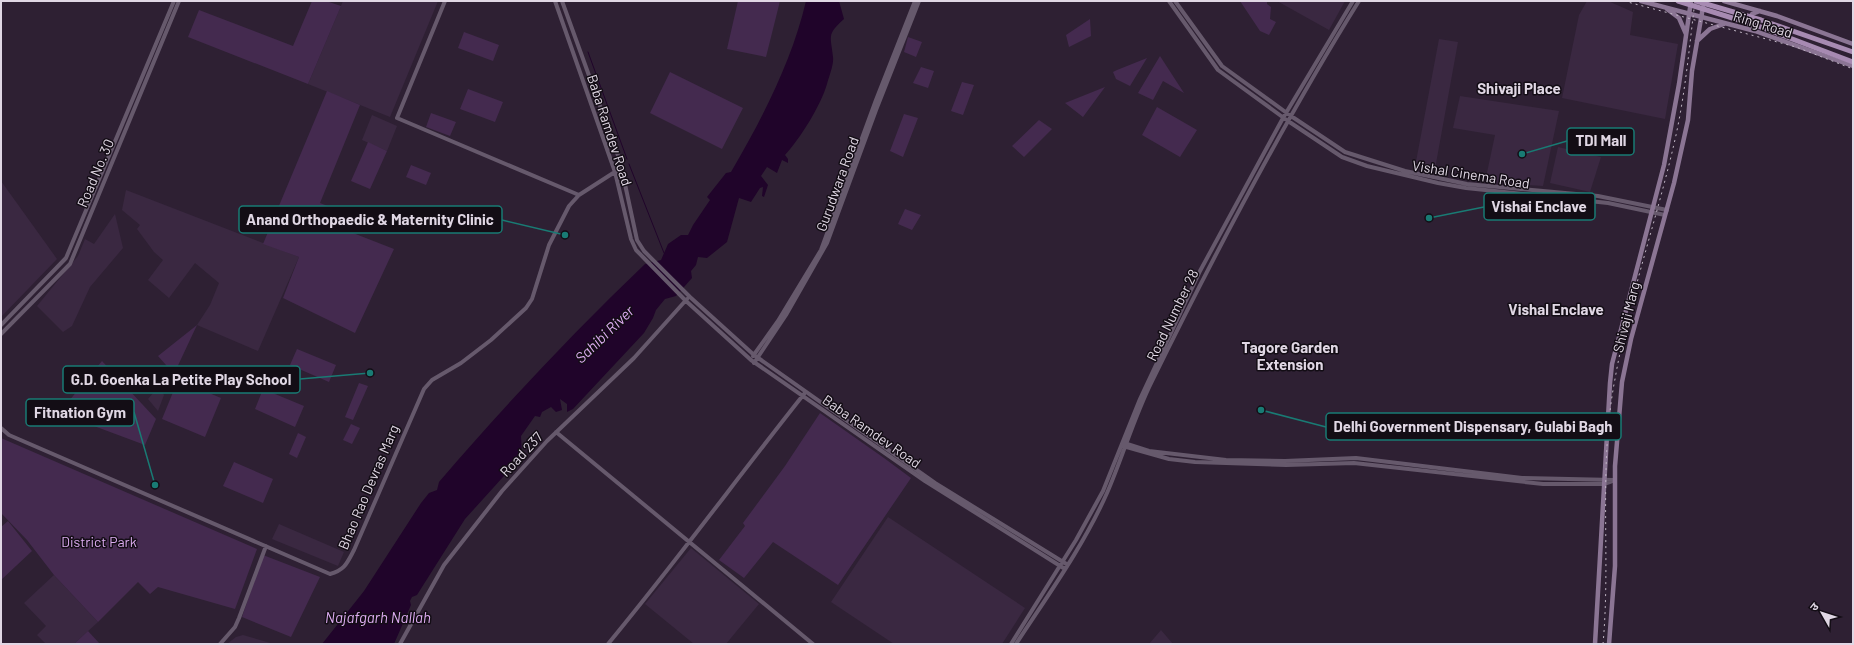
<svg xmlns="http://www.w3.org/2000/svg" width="1854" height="645" font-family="Barlow,'Noto Sans Devanagari',sans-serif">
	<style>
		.built { fill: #3a2841 }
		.green { fill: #442a4f }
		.water { fill: #20042a }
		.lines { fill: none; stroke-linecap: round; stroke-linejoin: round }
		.stream { stroke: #20042a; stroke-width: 1 }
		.tertiary { stroke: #66596c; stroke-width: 4 }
		.secondary { stroke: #8b7594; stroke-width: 4.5 }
		.rail { stroke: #c0b6c4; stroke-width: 1; stroke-dasharray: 2 4; stroke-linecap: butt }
		.primary-bridge { stroke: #a78ab2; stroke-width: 5 }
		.labels { text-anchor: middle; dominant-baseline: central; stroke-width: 3; stroke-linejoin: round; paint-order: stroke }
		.street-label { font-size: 14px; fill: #e0d7e4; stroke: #130d15 }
		.park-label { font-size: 14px; fill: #dcacf0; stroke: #130d15 }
		.neighbourhood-label { font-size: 15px; font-weight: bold; fill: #e0d7e4; stroke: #130d15 }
		.water-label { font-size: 15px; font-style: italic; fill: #ddacf1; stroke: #130d15 }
		.leader { fill: none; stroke: #197b74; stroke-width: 1.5 }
		.callout-dot { fill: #197b74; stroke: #130d15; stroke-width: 1.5 }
		.callout { fill: #130d15; stroke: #197b74; stroke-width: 1.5 }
		.callout-label { font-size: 15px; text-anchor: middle; font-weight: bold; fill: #e0d7e4 }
	</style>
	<rect width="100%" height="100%" fill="#2e2033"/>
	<path class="built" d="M343,1H438L390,117L308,84Z
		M1277,1H1345L1329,30Z
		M1587,1H1608L1633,12L1630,35L1678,44L1665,119L1562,98L1579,15Z
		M1439,39L1458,42L1435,169L1415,167Z
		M1460,96L1559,111L1543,186L1485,182L1495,135L1453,128Z
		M372,115L397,126L387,151L362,140Z
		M1558,147L1601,157L1590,192L1550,183Z
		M1,181L57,259L1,317Z
		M126,190L299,257L258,351L197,325L210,305L219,283L195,263L169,298L148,280L163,260L154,252L137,229L140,225L122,210Z
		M115,214L123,248L90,287L72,326L63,332L37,306L78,256L85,239L94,244Z
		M159,386L164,395L158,411L148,399Z
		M888,517L1025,608L1002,644H894L831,602Z
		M279,524L344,552L338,566L272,539Z
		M691,548L759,604L726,644H694L645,604Z
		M54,575L98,622L74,644H46L37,635L46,626L24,603Z
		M1161,630L1173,644H1149Z
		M243,635L274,644H227L236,637Z"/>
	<path class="green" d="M312,1H326L341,6L308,84L188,37L199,10L293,46Z
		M738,1H780L766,57L727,49Z
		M1240,1H1267V4L1271,7L1270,19L1276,22L1269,35L1260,31Z
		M1090,19L1091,36L1069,47L1066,35Z
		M464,32L499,45L493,61L458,48Z
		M908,37L922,42L916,57L904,52Z
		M1160,56L1184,93L1163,81L1153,100L1138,93Z
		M1147,58L1130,86L1116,79L1113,72L1117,70Z
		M921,67L934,71L928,88L913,83Z
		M670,72L743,108L722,149L650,113Z
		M962,82L974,85L963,115L951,111Z
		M1105,87L1083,117L1065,103Z
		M468,89L503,102L495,122L460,109Z
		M327,91L360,105L320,203L340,211L335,226L394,249L355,333L283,298L299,257L263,244Z
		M1157,107L1197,130L1180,157L1142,135Z
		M431,113L456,122L450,136L426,127Z
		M904,114L918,118L903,157L890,151Z
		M1039,120L1052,129L1024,157L1012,146Z
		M368,142L387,151L370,189L351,181Z
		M411,165L431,173L426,185L406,177Z
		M905,209L921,215L912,230L898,224Z
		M197,325L174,374L158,356Z
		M297,349L336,365L329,382L290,365Z
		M102,361L156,419L145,445L59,413Z
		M178,380L221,398L205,437L162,419Z
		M359,383L368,386L353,420L345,417Z
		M263,389L304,406L295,427L255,409Z
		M820,413L884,458L911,478L838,585L773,542L744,578L719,560L745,526L743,523L785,466Z
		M351,424L360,428L352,444L343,440Z
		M298,433L306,437L297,458L289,454Z
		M1,438L257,549L235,609L158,587L150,594L138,582L98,622L54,575L27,540L1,513Z
		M234,462L273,479L263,503L223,486Z
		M8,521L32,551L1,580V527Z
		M263,555L320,577L291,637L242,617Z
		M88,631L100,644H74Z"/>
	<path class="water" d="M806,1H839L844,19C826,35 831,36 833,57C834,65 829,76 827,84C821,105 800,139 785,155L788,159V163L782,160L777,173L767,167L761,176L768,185L764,197L762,196L763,187L760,188L751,202L739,198L727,242L707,258L698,257L696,265L691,271L692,278L676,296L665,299L656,310L653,318L644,333L573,409L567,412V404L560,399L562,410L556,412L551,407L542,412L540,417L535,416L521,436L522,456L465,519L417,595L412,597L410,601L411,605L394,644H322L364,591L421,503L429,493L437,490L439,482C504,406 573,333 645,264L661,260L668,244L681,235H688L693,225L710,200L707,197L726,173L731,172C762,119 792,61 806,1Z"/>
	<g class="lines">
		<path class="stream" d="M588,52L627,159
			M629,164L664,253"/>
		<path class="tertiary" d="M445,1L397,118L579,195
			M555,1L615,172L631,239L636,250L686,301L751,360L925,481L1065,569
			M562,1L620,161L637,240L644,251L690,297L754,355L935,483L1068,565
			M1169,1L1218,70L1288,121L1342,157L1367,166L1438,183L1466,188L1608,203L1665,215
			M1175,1L1222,66L1291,116L1345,152L1405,171L1467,184L1598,196L1667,210
			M1,325L66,258L174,1
			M1,334L70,264L179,1
			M753,356L778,321L821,250L876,100L915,1
			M754,363L786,315L827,243L876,110L919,1
			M1,428L9,435L330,574C345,570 347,563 354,550L424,389L432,380L461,363L491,340L526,308L532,299L549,245L569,206L579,195L621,168
			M556,432L813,644
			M1124,443L1149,451L1226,460L1285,461L1356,458L1522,478L1614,480
			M1123,446L1169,459L1195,462L1286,465L1354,463L1543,484H1604L1615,480
			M220,644L235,627L239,618L266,546
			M400,644L444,565L502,491L547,441L634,358L687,299
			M608,644C675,563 738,477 804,394
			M1011,644L1076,540L1103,491L1140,399L1200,271L1283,118L1353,1
			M1016,644C1048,595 1083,547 1107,493C1123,456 1134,417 1152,381C1216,251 1283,123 1359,1"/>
		<path class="secondary" d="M1641,1L1755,31L1853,66
			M1724,1L1777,16L1853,44
			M1667,9L1679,18L1686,34
			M1750,26L1749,21L1752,14L1760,11
			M1697,41L1710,29L1724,24
			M1595,644L1610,383L1612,364L1664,165L1679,84L1691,1
			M1609,644L1615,566V466L1622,382L1631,339L1674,183L1688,120L1692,71L1703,7"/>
		<path class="rail" d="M1624,1L1796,47L1853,69
			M1603,644C1611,556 1598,466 1615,379C1629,299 1656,222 1674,144C1685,97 1689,49 1695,1"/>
		<path class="primary-bridge" d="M1678,1L1758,26L1853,62
			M1696,1L1761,20L1853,52"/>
	</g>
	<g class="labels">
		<g class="street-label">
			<text transform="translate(1763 24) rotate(17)">Ring Road</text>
			<text transform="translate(610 130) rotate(72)">Baba Ramdev Road</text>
			<text transform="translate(95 173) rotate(-67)">Road No. 30</text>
			<text transform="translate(1471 174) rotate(9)">Vishal Cinema Road</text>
			<text transform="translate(837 184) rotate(-70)">Gurudwara Road</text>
			<text transform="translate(1172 315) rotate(-64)">Road Number 28</text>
			<text transform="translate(1626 317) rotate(-76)">Shivaji Marg</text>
			<text transform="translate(872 431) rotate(35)">Baba Ramdev Road</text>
			<text transform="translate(521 454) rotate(-47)">Road 237</text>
			<text transform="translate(368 487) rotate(-67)">Bhao Rao Devras Marg</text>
		</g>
		<g class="park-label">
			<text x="99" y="541">District Park</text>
		</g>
		<g class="neighbourhood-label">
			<text x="1519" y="88">Shivaji Place</text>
			<text x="1556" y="309">Vishal Enclave</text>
			<text x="1290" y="347">Tagore Garden<tspan x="1290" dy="17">Extension</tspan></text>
		</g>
		<g class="water-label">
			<text transform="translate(604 334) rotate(-44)">Sahibi River</text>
			<text x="378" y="617">Najafgarh Nallah</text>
		</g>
	</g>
	<path class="leader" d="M1522 154L1567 141M1429 218L1484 207M565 235L502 220M370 373L300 379M155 485L134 412M1261 410L1326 427"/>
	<g class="callout-dot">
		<circle cx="1522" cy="154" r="4"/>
		<circle cx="1429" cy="218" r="4"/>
		<circle cx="565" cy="235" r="4"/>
		<circle cx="370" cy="373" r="4"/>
		<circle cx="155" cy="485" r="4"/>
		<circle cx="1261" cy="410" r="4"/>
	</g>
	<g class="callout">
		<rect x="1567" y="128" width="67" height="27" rx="4"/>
		<rect x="1484" y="193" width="111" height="27" rx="4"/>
		<rect x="239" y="206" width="263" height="27" rx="4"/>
		<rect x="63" y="366" width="237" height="27" rx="4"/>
		<rect x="26" y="399" width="108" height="27" rx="4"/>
		<rect x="1326" y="413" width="295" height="27" rx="4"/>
	</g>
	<g class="callout-label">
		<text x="1601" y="146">TDI Mall</text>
		<text x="1539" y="212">Vishai Enclave</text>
		<text x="370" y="225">Anand Orthopaedic &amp; Maternity Clinic</text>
		<text x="181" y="385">G.D. Goenka La Petite Play School</text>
		<text x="80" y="418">Fitnation Gym</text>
		<text x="1473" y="432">Delhi Government Dispensary, Gulabi Bagh</text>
	</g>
	<rect width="1854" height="645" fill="none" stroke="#e0d7e4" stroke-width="4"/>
	<g transform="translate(1822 613) rotate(309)" stroke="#130d15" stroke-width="3" paint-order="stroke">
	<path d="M0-3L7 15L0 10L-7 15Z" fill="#e0d7e4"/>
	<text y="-6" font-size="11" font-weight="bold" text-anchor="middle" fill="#e0d7e4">उ</text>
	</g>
</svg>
